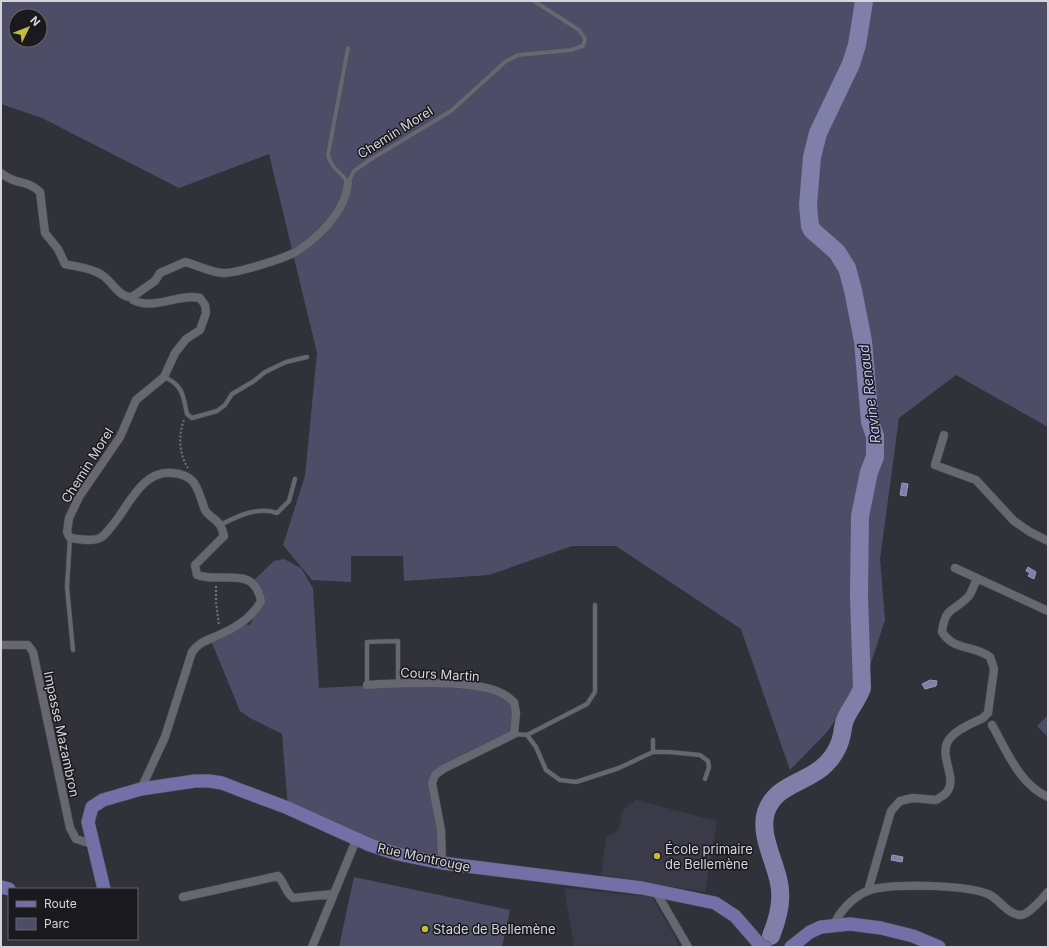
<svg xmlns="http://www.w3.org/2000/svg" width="1049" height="948" font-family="Inter,sans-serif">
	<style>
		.built { fill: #3a3a49 }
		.green { fill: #4e4d68; fill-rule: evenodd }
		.water { fill: #807fa9; stroke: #9998b8 }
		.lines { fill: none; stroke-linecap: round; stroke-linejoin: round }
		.river { stroke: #807fa9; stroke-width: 18 }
		.service-casing { stroke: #4d4d55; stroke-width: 5 }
		.minor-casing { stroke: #4d4d55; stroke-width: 9 }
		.primary-casing { stroke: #4d4d55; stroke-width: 14 }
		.path { stroke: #72727a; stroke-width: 2; stroke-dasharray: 2 2; stroke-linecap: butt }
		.service { stroke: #676771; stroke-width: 4 }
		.minor { stroke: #676771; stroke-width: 8 }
		.primary { stroke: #736fa7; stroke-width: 13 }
		.poi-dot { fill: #c4bc3d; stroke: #1a1a1e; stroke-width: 1.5 }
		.labels { text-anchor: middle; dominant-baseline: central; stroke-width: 3; stroke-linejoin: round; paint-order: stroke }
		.street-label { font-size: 13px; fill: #d4d4da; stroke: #1a1a1e }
		.poi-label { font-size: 13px; fill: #d4d4da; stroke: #1a1a1e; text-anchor: start }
		.water-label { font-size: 14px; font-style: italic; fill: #c3c1f7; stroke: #1a1a1e }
	</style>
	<rect width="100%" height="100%" fill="#31313a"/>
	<path class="built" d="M636,800L717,821L705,892L601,875L606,837L619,830L622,811Z
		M564,888L652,897L675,936L679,947H574Z"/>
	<path class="green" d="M1,1H1048V427L956,375L899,418L880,559L885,620L869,669L828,731L790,770L741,629L616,546H572L489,575L404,581L403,556H351V582L312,580L283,545L305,476L317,353L269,154L179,188L42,118L1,104ZM16,16H40V40H16Z
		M284,559L301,568L313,588L319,688L398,684L467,685L514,702V734L435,775L442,863L398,854L288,808L282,734L250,718L240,711L210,638L240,623L250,625L261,601L252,582L274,561Z
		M1048,715V737L1037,726Z
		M354,877L510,910L502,947H339Z"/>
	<path class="water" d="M902,483L908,484L906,496L900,495Z
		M1028,567L1036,572L1034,579L1028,576L1030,573L1026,571Z
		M930,680L937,681L936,686L925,689L922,684Z
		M892,855L903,857L902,862L891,860Z"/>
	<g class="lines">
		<path class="river" d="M771,936C778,919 783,901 779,883C775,861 759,834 766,812C776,783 808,783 826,764C834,756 840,745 842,734C843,729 843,725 845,720C850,708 858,700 862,688L859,596L860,516L869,472L875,457V436L870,422L863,341L853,290L847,268L837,252L812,230L810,226L808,205L812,157L818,133L851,64L857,45L864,1"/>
		<g class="service-casing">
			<path id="service" d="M348,48L328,155C331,169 341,171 348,183L354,171L368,161L451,111L505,62L518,55L571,50L583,46L585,39L579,30L534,1
				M164,377C183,385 183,395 187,414L192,418L217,411L225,405L232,394L254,381L265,372L286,362L307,357
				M220,525C238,516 258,506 277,513L289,501L295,479
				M70,538L67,587L73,650
				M367,685V642L398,641V683
				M514,734L527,735L587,704L595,692V605
				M527,735L536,747L546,770L560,780L576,782L619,768L653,752H669L700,755L708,761L709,767L705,779
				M653,752V740"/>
		</g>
		<g class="minor-casing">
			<path id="minor" d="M1,173C16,186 27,179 40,192L45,233L58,249L65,264C77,267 92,268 102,275C113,282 119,298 132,297
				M944,435L935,465L976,480L1014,521L1030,532L1048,541
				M955,568L1048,611
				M1,645H28L33,652L70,828L76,839L92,844
				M367,685C400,683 473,679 501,693C506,695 510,699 514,702L516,713L514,734L443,769L435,775L432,783L441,830L442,863
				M992,725C1007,751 1019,784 1048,797
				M141,789L165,737L192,652C200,641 209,640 221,634C237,627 253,616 261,601C254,564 222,584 197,575L195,565L224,536C223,533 222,528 220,525C216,519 208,516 205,510C197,490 198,475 172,473C141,470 128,508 111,527C108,531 104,536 100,538C92,542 79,539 70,538L67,532L69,518L79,497L120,437L136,400L164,377L175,353L186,339L200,330L206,313L205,305L200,298C178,293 154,311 133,300L132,297L155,281L160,273L185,262C197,265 212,273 223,273C238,273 287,258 299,250C321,235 346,210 348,183
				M868,891L891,811L900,801L913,798L936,800C939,798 943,796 946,793C960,778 935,754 951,737C959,728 973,723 983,718L988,713L994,669L990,657C973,644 955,652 942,632C945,607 953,612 967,598C972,594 974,584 977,578
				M656,892L688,947
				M183,897L278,876C285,883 285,892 293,898L333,894
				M833,927C839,912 851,899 865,892C886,882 966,885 988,894C1000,899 1007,915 1021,915C1028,915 1043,898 1048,892
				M312,947L354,845V838"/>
		</g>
		<g class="primary-casing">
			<path id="primary" d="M1,887L9,889
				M104,889L88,822L92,807L103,800L141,789L195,781H209L222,783L240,790L288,808L370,845L398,854L442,863L642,888L715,903L735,916L761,946L765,947
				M791,947L810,932L821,927L850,924L881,928L913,936L939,947"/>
		</g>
		<path class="path" d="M184,420C178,436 179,454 188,468
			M216,586V602L219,625"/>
		<use href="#service" class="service"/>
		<use href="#minor" class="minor"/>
		<use href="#primary" class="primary"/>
	</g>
	<g class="poi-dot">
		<circle cx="657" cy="856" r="4"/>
		<circle cx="425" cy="929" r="4"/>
	</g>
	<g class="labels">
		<g class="street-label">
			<text transform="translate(395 132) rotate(-32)">Chemin Morel</text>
			<text transform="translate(87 465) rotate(-58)">Chemin Morel</text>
			<text transform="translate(440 674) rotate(3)">Cours Martin</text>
			<text transform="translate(62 734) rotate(78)">Impasse Mazambron</text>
			<text transform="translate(424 857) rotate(12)">Rue Montrouge</text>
		</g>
		<g class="poi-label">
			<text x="665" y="849">École primaire<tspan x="665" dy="15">de Bellemène</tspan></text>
			<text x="433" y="929">Stade de Bellemène</text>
		</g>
		<g class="water-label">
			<text transform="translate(869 394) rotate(-97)">Ravine Renaud</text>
		</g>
	</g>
	<rect width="1049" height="948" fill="none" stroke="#d4d4da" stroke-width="4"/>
	<rect x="8" y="888" width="130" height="52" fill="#1a1a1e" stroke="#646469"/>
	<rect x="16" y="901" width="20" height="6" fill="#736fa7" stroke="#646469"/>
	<text x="44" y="908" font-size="12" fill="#d4d4da">Route</text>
	<rect x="16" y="918" width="20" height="12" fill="#4e4d68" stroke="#646469"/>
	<text x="44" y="928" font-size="12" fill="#d4d4da">Parc</text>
	<g transform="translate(28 28) rotate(47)"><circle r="19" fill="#1a1a1e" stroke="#646469"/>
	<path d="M0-3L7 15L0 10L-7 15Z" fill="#c4bc3d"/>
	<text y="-6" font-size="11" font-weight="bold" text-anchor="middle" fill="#d4d4da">N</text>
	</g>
</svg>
